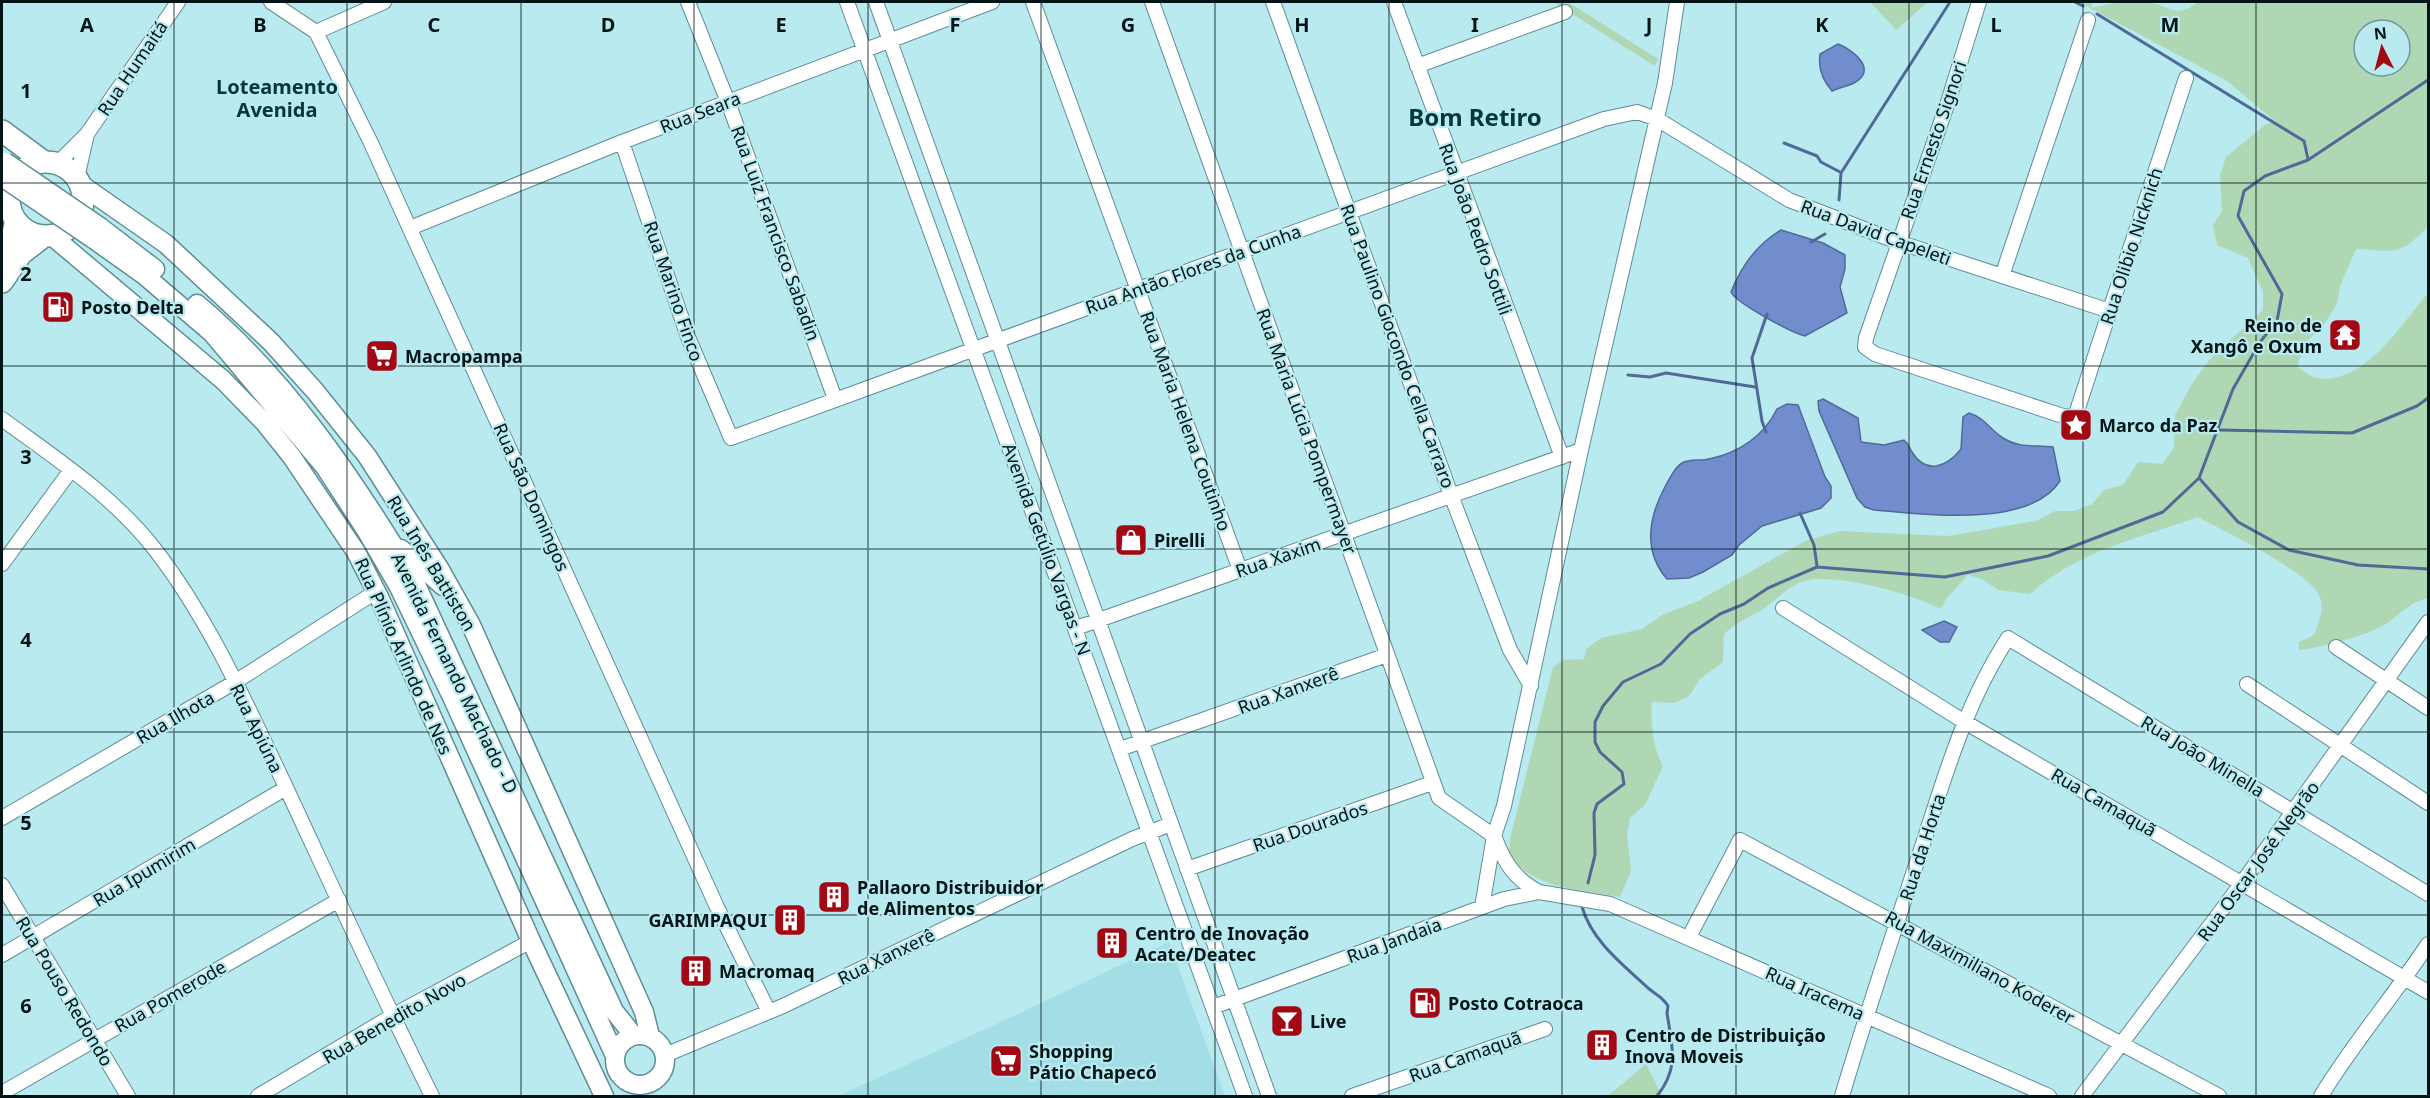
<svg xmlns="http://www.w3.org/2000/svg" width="2430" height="1098" font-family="'Noto Sans',sans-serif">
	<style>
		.built { fill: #a3dee7 }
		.green { fill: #b0d7b3; fill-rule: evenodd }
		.water { fill: #728dce; stroke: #516997; stroke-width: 1.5 }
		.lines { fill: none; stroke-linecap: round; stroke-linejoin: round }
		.stream { stroke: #516997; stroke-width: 3 }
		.minor-casing { stroke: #5e8d93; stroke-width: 16 }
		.major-casing { stroke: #5e8d93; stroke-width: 21 }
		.highway-casing { stroke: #5e8d93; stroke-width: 24 }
		.minor { stroke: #fff; stroke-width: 14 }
		.major { stroke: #fff; stroke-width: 18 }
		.highway { stroke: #fff; stroke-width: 21 }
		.major-bridge-casing { stroke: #5e8d93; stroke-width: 21; stroke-linecap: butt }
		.major-bridge { stroke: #fff; stroke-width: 18 }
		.grid { fill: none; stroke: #031517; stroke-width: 1.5; stroke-opacity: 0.55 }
		.labels { text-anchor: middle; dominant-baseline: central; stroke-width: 4.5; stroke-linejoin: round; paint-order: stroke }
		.street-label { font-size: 18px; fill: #031517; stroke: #b8eaf0 }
		.poi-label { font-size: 18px; font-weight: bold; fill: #031517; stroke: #b8eaf0; text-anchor: start }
		.neighbourhood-label { font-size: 20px; font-weight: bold; fill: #02373d; stroke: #b8eaf0 }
		.district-label { font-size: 24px; font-weight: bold; fill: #02373d; stroke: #b8eaf0 }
		.grid-label { font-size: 20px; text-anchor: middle; font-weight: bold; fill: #031517; stroke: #b8eaf0; stroke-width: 4.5; stroke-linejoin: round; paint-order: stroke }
	</style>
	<rect width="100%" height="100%" fill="#b8eaf0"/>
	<path class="built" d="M1169,942L1225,1096H838L1003,1021Z"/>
	<path class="green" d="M1553,2H1568L1658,59L1655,66Z
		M1870,2H1928L1896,30Z
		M2081,2H2093L2091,8C2108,4 2127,1 2144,2C2168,3 2174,21 2198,2H2428V226C2400,257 2395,251 2356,249L2340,286L2337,304L2323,326L2305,343L2297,367C2302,369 2308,375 2313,377C2362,390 2402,323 2428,293V598C2410,602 2403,612 2389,622C2373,634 2320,648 2299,650V642L2314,635C2319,623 2325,607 2319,595C2307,571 2224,531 2198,517C2139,538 2078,551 2030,594L1998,590L1982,579L1968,575L1946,599L1941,609C1913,594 1835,572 1804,581C1790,585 1777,599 1766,607C1751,617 1737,621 1724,634L1723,662L1700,679L1689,696L1674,703L1652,702C1650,721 1653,749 1663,766L1645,805L1630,818L1627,835L1631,871L1620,897C1580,889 1537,890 1509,856L1510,839L1553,667L1563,660L1584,659L1586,649L1601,638L1642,629L1662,615L1698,601L1805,541L1840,531L1948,536L2036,521L2055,511H2074L2092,504L2104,490L2123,485L2138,462L2162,464L2174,448L2175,415L2193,382L2210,359L2263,310V292L2248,258L2217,245L2213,225L2222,211L2220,175L2226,157L2265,125L2275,121L2227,81L2090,8ZM2364,30H2400V66H2364Z
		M1646,1064L1662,1096H1608Z"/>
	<path class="water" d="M1838,44C1852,49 1879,70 1854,83C1848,86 1839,88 1832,91C1823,81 1818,68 1820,54Z
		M1781,230L1823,243L1845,255V269L1840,287L1847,313L1805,336C1792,333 1736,303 1731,292C1741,267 1757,244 1781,230Z
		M1823,399L1858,418L1861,442L1884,445L1904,440C1909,444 1909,447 1912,452C1926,475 1947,467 1961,449L1963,417L1969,413C1985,418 1989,429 2003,438C2019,448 2034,445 2053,447L2060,481C2029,529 1923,514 1874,510L1865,507L1857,498L1819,411L1818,401Z
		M1787,404L1798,405L1825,477L1831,486V498L1821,508L1762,526L1739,545L1732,555L1703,572L1689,578L1667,579C1642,550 1649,516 1666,485C1670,478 1675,467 1682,463C1689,459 1701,461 1709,459C1739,453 1764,436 1777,409Z
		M1944,621L1957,627L1949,642H1940L1922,630Z"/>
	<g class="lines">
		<path class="stream" d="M2075,2L2083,6
			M2097,14L2304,141L2308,159
			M1784,143L1817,156L1821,162L1840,172
			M1839,200L1841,173L1950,2
			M1811,242L1825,234
			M1628,375L1650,377L1666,373L1755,387
			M2220,430L2352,433L2417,406L2428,398
			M1766,432L1762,421L1752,358L1767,314
			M2199,478L2238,522L2289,550L2358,565L2428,569
			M1800,513L1814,545L1817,566
			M1588,883L1595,855L1594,813L1597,804L1624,784L1622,772L1600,752L1595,742V722L1603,706L1623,682L1661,664L1690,634L1720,614L1744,604L1768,588L1817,567L1945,577L2048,556L2163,512L2199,478L2233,389L2260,342L2277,321L2282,294L2238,216L2244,191L2265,176L2308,160L2428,80
			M1582,907C1592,941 1622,964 1648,988C1656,995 1662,996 1668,1006L1667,1013C1672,1047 1680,1067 1657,1096"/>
		<g class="minor-casing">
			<path id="minor" d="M271,2L316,32L371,143L716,905L769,1012
				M688,2L728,102L835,399
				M847,2L1245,1096
				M876,2L1269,1096
				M1033,2L1240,570
				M1152,2L1439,798L1494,836
				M1273,2L1451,495L1510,650L1531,686
				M1394,2L1562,457
				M1979,2L1948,102L1866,338L1865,347L1875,354L2066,417L2076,414L2186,78
				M316,32L384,2
				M1417,66L1565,12
				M622,142L688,337L731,438L1604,119L1637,112L1657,119L1789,200L1898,242L2110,311
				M58,163L87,134L178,2
				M77,178L87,134
				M410,228L622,142L992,2
				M2002,276L2088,20
				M2,419C55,458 112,495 153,547C208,617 245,701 283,781C332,886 380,992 432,1096
				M2,564L71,470
				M1783,608L1963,721L2428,992
				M1076,628L1581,450
				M2336,647L2428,708
				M2247,684L2428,803
				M1120,749L1387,655
				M2,818L235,682L377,591
				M1495,838C1505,864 1515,879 1539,892
				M1187,869L1432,783
				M2,885L128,1096
				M1482,907L1494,836L1504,806L1581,450L1665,83L1677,2
				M1689,937L1740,840L2219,1096
				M2,955L286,788
				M1213,1007L1504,899L1539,892L1610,904L2049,1096
				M665,1055L783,1006L1132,839L1171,824
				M2,1093L339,900
				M258,1096L392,1016L531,941
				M1352,1096L1545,1029
				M1842,1096C1866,1015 1893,934 1920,853C1944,779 1965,704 2008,638L2428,894
				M2082,1096L2242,883L2428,622
				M2321,1096C2353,1043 2394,996 2428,944"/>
		</g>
		<g class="major-casing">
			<path id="major" d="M80,184L166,244L271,342L315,391L367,456L439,568L471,625L644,1012L650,1036
				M100,227L155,269
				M52,236L223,380L264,422L292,457L356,552L379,597L531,941L604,1096
				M92,238L144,275L212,333L325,467L366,530L399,587L452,697L615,1056
				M197,304C286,379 353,478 412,576L614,1011L633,1035
				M401,549L443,586
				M615 1060a25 25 0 1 1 50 0a25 25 0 1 1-50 0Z"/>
		</g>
		<g class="highway-casing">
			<path id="highway" d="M2,131L44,162
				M9 199a37 37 0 1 1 74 0a37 37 0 1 1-74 0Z
				M2,258L9,248L16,221
				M2,282L21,254L43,237"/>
		</g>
		<use href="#minor" class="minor"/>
		<use href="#major" class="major"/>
		<use href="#highway" class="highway"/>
		<g class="major-bridge-casing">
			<path id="major-bridge" d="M5,162L100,227
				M2,177L92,238"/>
		</g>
		<use href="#major-bridge" class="major-bridge"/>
	</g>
	<path class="grid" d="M174,2V1096M347,2V1096M521,2V1096M694,2V1096M868,2V1096M1041,2V1096M1215,2V1096M1389,2V1096M1562,2V1096M1736,2V1096M1909,2V1096M2083,2V1096M2256,2V1096M2,183H2428M2,366H2428M2,549H2428M2,732H2428M2,915H2428"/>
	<defs>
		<g id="fuel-square" transform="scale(1.725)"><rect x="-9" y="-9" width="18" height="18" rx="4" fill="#a30914" stroke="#b8eaf0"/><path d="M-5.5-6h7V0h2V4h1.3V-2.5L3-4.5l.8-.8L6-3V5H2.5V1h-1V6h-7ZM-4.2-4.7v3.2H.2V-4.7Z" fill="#fff"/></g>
		<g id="temple-square" transform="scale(1.725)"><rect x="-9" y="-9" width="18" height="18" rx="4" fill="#a30914" stroke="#b8eaf0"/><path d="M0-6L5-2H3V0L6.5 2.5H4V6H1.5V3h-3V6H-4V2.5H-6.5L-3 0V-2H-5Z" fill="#fff"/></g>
		<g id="supermarket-square" transform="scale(1.725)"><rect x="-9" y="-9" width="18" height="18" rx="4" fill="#a30914" stroke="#b8eaf0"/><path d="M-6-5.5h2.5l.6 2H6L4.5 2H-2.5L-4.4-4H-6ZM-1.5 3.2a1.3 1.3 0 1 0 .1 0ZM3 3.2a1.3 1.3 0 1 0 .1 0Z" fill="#fff"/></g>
		<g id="sight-square" transform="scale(1.725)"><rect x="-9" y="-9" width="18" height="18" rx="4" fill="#a30914" stroke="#b8eaf0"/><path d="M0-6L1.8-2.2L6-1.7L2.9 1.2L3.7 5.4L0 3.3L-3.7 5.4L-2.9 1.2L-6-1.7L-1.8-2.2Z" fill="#fff"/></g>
		<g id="shop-square" transform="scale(1.725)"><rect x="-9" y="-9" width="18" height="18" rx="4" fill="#a30914" stroke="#b8eaf0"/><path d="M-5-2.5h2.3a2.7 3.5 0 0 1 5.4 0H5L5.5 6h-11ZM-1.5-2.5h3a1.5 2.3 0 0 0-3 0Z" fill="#fff"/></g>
		<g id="building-square" transform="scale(1.725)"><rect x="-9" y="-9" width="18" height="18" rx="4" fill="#a30914" stroke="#b8eaf0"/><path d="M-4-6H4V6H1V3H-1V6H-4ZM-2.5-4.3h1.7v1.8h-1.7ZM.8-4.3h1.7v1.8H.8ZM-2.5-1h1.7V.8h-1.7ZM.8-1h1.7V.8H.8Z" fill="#fff"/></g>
		<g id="bar-square" transform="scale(1.725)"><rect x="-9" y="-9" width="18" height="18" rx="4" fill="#a30914" stroke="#b8eaf0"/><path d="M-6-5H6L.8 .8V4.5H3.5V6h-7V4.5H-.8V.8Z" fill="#fff"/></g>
	</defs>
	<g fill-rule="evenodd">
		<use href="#fuel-square" x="58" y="307"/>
		<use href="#temple-square" x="2345" y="335"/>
		<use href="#supermarket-square" x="382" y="356"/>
		<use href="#sight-square" x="2076" y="425"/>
		<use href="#shop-square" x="1131" y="540"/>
		<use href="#building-square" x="834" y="897"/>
		<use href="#building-square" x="790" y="920"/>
		<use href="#building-square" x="1112" y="943"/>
		<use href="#building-square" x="696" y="971"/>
		<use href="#fuel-square" x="1425" y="1003"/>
		<use href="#bar-square" x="1287" y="1021"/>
		<use href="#building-square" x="1602" y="1045"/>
		<use href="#supermarket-square" x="1006" y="1061"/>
	</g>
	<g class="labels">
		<g class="street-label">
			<text transform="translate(132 68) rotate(-56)">Rua Humaitá</text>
			<text transform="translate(700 112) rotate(-21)">Rua Seara</text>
			<text transform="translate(1933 140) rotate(-71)">Rua Ernesto Signori</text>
			<text transform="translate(1476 229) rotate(70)">Rua João Pedro Sottili</text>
			<text transform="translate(1876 232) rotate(20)">Rua David Capeleti</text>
			<text transform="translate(776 233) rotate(70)">Rua Luiz Francisco Sabadin</text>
			<text transform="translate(2131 246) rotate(-72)">Rua Olibio Nicknich</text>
			<text transform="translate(1193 269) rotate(-20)">Rua Antão Flores da Cunha</text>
			<text transform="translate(674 291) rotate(71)">Rua Marino Finco</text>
			<text transform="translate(1398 346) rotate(70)">Rua Paulino Giocondo Cella Carraro</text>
			<text transform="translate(1186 421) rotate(70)">Rua Maria Helena Coutinho</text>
			<text transform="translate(1307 431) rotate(70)">Rua Maria Lúcia Pompermayer</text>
			<text transform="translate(532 497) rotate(66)">Rua São Domingos</text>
			<text transform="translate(1047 549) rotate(70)">Avenida Getúlio Vargas - N</text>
			<text transform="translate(1278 557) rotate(-19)">Rua Xaxim</text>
			<text transform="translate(432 563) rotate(59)">Rua Inês Battiston</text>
			<text transform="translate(404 656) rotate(66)">Rua Plínio Arlindo de Nes</text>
			<text transform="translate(455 673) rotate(64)">Avenida Fernando Machado - D</text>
			<text transform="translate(1288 690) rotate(-20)">Rua Xanxerê</text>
			<text transform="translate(175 717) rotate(-30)">Rua Ilhota</text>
			<text transform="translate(257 728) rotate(64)">Rua Apiúna</text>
			<text transform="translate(2203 756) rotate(31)">Rua João Minella</text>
			<text transform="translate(2104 802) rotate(30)">Rua Camaquã</text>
			<text transform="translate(1310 826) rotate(-19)">Rua Dourados</text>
			<text transform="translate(1922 847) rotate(-72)">Rua da Horta</text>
			<text transform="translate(2258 861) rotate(-54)">Rua Oscar José Negrão</text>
			<text transform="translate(144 872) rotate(-31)">Rua Ipumirim</text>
			<text transform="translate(1394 940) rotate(-20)">Rua Jandaia</text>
			<text transform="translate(886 956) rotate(-26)">Rua Xanxerê</text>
			<text transform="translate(1980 967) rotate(29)">Rua Maximiliano Koderer</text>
			<text transform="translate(65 991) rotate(59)">Rua Pouso Redondo</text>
			<text transform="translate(1815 993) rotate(24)">Rua Iracema</text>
			<text transform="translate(170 996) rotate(-30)">Rua Pomerode</text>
			<text transform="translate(394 1018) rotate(-30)">Rua Benedito Novo</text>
			<text transform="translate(1465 1056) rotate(-20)">Rua Camaquã</text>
		</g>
		<g class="poi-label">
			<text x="81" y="307">Posto Delta</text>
			<text x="2322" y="325" text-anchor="end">Reino de<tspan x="2322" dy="21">Xangô e Oxum</tspan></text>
			<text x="405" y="356">Macropampa</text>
			<text x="2099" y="425">Marco da Paz</text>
			<text x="1154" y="540">Pirelli</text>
			<text x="857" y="887">Pallaoro Distribuidor<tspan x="857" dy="21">de Alimentos</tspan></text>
			<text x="767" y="920" text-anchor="end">GARIMPAQUI</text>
			<text x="1135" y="933">Centro de Inovação<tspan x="1135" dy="21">Acate/Deatec</tspan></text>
			<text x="719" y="971">Macromaq</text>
			<text x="1448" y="1003">Posto Cotraoca</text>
			<text x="1310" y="1021">Live</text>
			<text x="1625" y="1035">Centro de Distribuição<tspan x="1625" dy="21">Inova Moveis</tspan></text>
			<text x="1029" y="1051">Shopping<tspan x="1029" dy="21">Pátio Chapecó</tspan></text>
		</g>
		<g class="neighbourhood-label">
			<text x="277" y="86">Loteamento<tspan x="277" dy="23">Avenida</tspan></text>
		</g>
		<g class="district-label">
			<text x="1475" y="116">Bom Retiro</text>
		</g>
	</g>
	<g class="grid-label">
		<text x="87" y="32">A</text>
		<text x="260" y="32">B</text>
		<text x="434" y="32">C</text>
		<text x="608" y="32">D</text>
		<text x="781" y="32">E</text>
		<text x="955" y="32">F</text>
		<text x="1128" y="32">G</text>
		<text x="1302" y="32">H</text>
		<text x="1475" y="32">I</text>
		<text x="1649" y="32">J</text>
		<text x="1822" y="32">K</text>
		<text x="1996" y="32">L</text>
		<text x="2170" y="32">M</text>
		<text x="26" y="98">1</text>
		<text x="26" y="281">2</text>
		<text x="26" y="464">3</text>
		<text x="26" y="647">4</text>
		<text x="26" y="830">5</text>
		<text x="26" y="1013">6</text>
	</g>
	<rect width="2430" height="1098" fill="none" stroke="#031517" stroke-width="6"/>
	<g transform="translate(2382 48) rotate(354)"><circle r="28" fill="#b8eaf0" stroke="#709599" stroke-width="1.5"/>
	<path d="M0-4.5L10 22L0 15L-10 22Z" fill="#a30914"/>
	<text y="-9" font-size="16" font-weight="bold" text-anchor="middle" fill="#031517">N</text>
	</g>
</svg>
